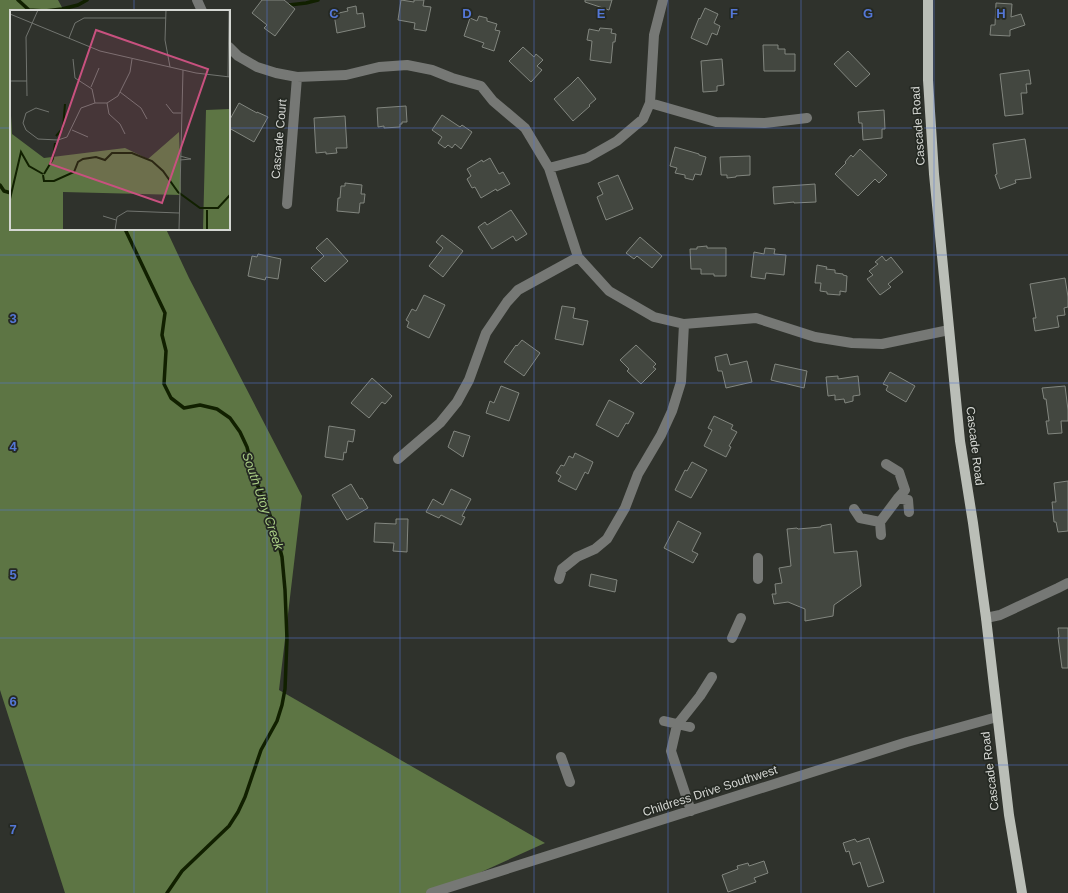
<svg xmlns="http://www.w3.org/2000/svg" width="1068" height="893" font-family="Helvetica,sans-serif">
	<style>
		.forest { fill: #5d7544 }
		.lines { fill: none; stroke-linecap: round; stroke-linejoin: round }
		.stream { stroke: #112000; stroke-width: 3.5 }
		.building { fill: #434740; stroke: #82867f }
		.minor { stroke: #767875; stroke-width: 10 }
		.major { stroke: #babeb7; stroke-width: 10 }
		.grid { fill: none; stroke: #5477d6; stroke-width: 1; stroke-opacity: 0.55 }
		.labels { text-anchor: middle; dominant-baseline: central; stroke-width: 3.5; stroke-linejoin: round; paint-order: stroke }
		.street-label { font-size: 12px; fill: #d5d7d3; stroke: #252923 }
		.water-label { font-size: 13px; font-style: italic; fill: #abcf85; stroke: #252923 }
		.inset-river { fill: none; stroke: #112000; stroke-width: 2 }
		.inset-road { fill: none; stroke: #71746f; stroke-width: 1 }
		.view { fill: #c8517f; fill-opacity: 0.15; stroke: #c8517f; stroke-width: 2 }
		.inset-edge { fill: none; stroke: #d5d7d3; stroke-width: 2 }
		.grid-label { font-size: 13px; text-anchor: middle; font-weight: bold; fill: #5477d6; stroke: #252923; stroke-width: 3.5; stroke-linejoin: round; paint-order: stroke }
	</style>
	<rect width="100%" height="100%" fill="#2f322c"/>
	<path class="forest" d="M0,0H58L64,11H11V229H166L189,278L302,496L279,690L545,843L435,893H65L0,690Z"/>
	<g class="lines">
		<path class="stream" d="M18,0L29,10L45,11L62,9L78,5L87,0
			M288,5H289L306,3L318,0
			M0,185L4,191L11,193
			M125,229L165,313L162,335L166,351L164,384L171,398L184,408L200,405L217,409L230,418L240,432L247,447L255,479L274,525L282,557L285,590L287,639L285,689L282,705L277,721L261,750L245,797L238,812L229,826L182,871L167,893"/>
	</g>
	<path class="building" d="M262,0H284L295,9L275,36L264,28L267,25L252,13Z
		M401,0L414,2V0H424L423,6L431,7L426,31L414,29L415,23L398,20Z
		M585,0H612L609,10L585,2Z
		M996,3L1012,4L1011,17L1021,14L1025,25L1010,30V36L990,35L991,25H995Z
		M356,6L357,14L363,13L365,27L337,33L334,14L348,11L347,8Z
		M705,8L718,14L714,23L720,26L717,35L712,33L707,45L691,38L699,18L700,19Z
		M479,16L487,18V21L497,24L495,30L500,31L494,51L482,47L484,43L464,36L470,18L477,21Z
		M600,28L612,29L611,33L616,34L615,42H613L611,63L590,60L592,41L587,40L589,29L599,31Z
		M763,45H778V49H785V54H795V71H764Z
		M523,47L534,57L536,54L543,60L537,66L542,70L531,82L509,61Z
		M848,51L870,74L856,87L834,64Z
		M722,59L724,85L717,86V91L703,92L701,61Z
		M1029,70L1031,84H1026L1027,93H1021L1023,114L1005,116L1000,74Z
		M578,77L596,99L589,105L590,106L573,121L554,99L571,84Z
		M239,103L257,113V112L268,117L254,142L229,128V121Z
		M406,106L407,122H402V124H400V127L384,128V126L378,127L377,108Z
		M884,110L885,129H882V138L863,140L862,123H859L858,112Z
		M442,115L460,127L462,125L472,132L461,149L455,144L452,148L448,145L445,148L438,143L442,137L432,130Z
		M345,116L347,148H336L337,153L326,154V152L316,153L314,118Z
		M1025,139L1031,178L1015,180L1016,183L1000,189L995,175L997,174L993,144Z
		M675,147L699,154V155L706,157L701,175L695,174L693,180L685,178V175L675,173L677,168L670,166Z
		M860,149L887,175L879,183L875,179L858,196L835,174L846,163L845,162L851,155L853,157Z
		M750,156V175L736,176V177L727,178V175H721L720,157Z
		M490,158L499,174L503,172L510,184L497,191L496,189L481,198L475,187L472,188L467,179L471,176L467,169L482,160L483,162Z
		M618,175L633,209L606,220L597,197L603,194L598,183Z
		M345,183L362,185L361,194H365L364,203H360L359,213L337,211L338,198H340L341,186H345Z
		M815,184L816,202L794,203V202L774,204L773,187Z
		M511,210L527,234L516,241L513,236L492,249L478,227L485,222L487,225Z
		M442,235L463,251L443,277L429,266L443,248L436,242Z
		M640,237L662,256L652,268L637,256L634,259L626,253Z
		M327,238L348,261L325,282L311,268L324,256L316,248Z
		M707,246V248H726V276H714V274H701V269H691L690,249H697V247Z
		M765,248L775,249L774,254L786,255L784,275L766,273L765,279L751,277L754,252L764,254Z
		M258,254L281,259L278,279L266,277L265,280L248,276L252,256L257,257Z
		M882,256L886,261L891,257L903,272L888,284L891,287L880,295L867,279L873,275L869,271L878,264L875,262Z
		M817,265L827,267L826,269L835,270V273L843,274V275L847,276L846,292L840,291V295L827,294V292L820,291L821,283H815Z
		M1065,278L1068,297V307L1064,308L1065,315L1057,316L1059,327L1035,331L1033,318H1036L1030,284Z
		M424,295L445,305L429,338L407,327L409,322L406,320L412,309L416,311Z
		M562,306L575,308L573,318L588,321L583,345L555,339Z
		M522,340L540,353L524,376L504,362L516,345L517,346Z
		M636,345L656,364L653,367L656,369L641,384L627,371L629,369L620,360Z
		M727,354L730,365L747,361L752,382L726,388L722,371H718L715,357Z
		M775,364L807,371L804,388L771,380Z
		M890,372L915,386L906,402L887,391L886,390L888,386L883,384Z
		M838,376V379L858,376L860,395L853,396V401L845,403L844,399L835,400V395L828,396L826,377Z
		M372,378L392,396L385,404L382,402L369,418L351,403Z
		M501,386L519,393L509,421L486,413L490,401L494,403Z
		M1065,386L1068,410V421H1061L1062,433L1048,434L1046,421H1049L1046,399H1044L1042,388Z
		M609,400L634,413L628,424L626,423L618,437L596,425Z
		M714,416L733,425L731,429L737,432L729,446L731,447L726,457L704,446L712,430L708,428Z
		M329,426L355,430L353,442L348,441L346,453L344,452L343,460L325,457Z
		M454,431L470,436L463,457L448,447Z
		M575,453L593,462L588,474L585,472L576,490L558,481L561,476L556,473L561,465L564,466L569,456L573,458Z
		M692,462L707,470L691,498L675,490L685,470L687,471Z
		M1068,481V531L1058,532L1056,522H1054L1052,502H1056L1054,483Z
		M351,484L360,499L362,498L368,508L347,520L332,495Z
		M451,489L471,499L462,516L465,517L461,525L441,515L439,518L426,512L433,499L443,505Z
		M396,519H408L407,552L393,551L394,543L374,542L375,523L396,524Z
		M678,521L701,533L692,551L698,554L693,563L664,548Z
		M831,524L834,553L857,551L861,586L834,605L833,616L805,621V609L788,602L774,604L772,594H776L775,584L782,583L779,568L791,566L787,529L797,528L798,529L821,527V526Z
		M591,574L617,580L615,592L589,586Z
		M1058,628H1068V668H1062L1058,637H1059Z
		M869,838L884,882L868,887L860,862L853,865L849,851L846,852L843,843L855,839L857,842Z
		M764,861L768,873L754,878L756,882L728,892L722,875L738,869L737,866L748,863L749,866Z"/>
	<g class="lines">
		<path class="minor" d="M197,0L202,11
			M229,47L238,56L257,67L276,73L297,77L346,75L379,67L407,65L432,70L452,78L481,86L493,101L525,128L549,168L578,257L609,291L654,317L684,324L756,318L815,337L852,343L882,344L949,330
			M650,103L716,122L765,123L807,118
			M549,168L587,158L617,141L643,119L650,103L654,35L663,0
			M287,204L297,77
			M398,459L440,423L457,402L469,380L486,333L507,302L518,290L578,257
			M898,498L908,500L909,512
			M854,509L860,518L880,522
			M881,535L880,522L898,498L905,490L899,472L886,464
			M559,579L562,569L577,557L595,549L607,539L625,508L638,474L661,435L672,411L681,382L684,324
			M758,579V558
			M986,618L1000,615L1058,588L1068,583
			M732,638L741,618
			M664,721L690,727
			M561,757L570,782
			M691,811L671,751L677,725L700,696L712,677
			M431,893L907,742L997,717"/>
		<path class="major" d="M928,0V80L934,174L960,441L973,523L986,618L1009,815L1022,893"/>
	</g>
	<path class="grid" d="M134,0V11M267,0V893M400,0V893M534,0V893M668,0V893M801,0V893M934,0V893M0,128H11M229,128H1068M134,229V893M0,255H1068M0,383H1068M0,510H1068M0,638H1068M0,765H1068"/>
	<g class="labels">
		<g class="street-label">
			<text transform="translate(918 126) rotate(-94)">Cascade Road</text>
			<text transform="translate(279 139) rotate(-85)">Cascade Court</text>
			<text transform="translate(975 446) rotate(83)">Cascade Road</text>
			<text transform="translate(990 771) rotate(-97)">Cascade Road</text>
			<text transform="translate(710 791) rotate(-18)">Childress Drive Southwest</text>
		</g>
		<g class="water-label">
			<text transform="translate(263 501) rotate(71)">South Utoy Creek</text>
		</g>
	</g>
	<g transform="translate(10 10)">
		<rect width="220" height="220" fill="#2f322c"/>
		<path d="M0,87L2,124L34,148L115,138L138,149L169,122L171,185L53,182V220H0ZM220,99V220H193L196,100Z" fill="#5d7544"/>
		<path class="inset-river" d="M46,126L53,118L55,94M34,164L43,149L45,133M33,165L34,171H44L64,162L68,152L73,149L86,147L95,150L102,143H122L142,151L153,161L168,182L190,198H208L220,185M0,189L11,142L19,156L33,164M197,200V220"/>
		<path class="inset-road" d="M156,0L155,30L160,57M0,4L90,41L186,63L220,67M59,28L65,13L74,8H156M63,49L65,68L82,79L85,93M218,67L219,0M0,71H17M81,77L89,58M110,82L131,98L137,109M17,86L16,27L28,0M97,93L99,104L110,114L115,124M156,94L163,103H171M39,102L26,98L16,103L13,113L16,120L28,129L48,130L57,127L71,98L85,93H97L108,86L120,62L122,49M62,120L78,127M170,150L181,149L170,146M93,206L106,210M105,220L107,207L117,201L169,203M169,220L173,60"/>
		<path class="view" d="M86,20L198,59L152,193L40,154Z"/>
		<rect width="220" height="220" class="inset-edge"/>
	</g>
	<g class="grid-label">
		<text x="334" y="18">C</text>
		<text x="467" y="18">D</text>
		<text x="601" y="18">E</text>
		<text x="734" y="18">F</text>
		<text x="868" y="18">G</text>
		<text x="1001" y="18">H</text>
		<text x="13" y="323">3</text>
		<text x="13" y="451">4</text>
		<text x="13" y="579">5</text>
		<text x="13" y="706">6</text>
		<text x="13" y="834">7</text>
	</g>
</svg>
